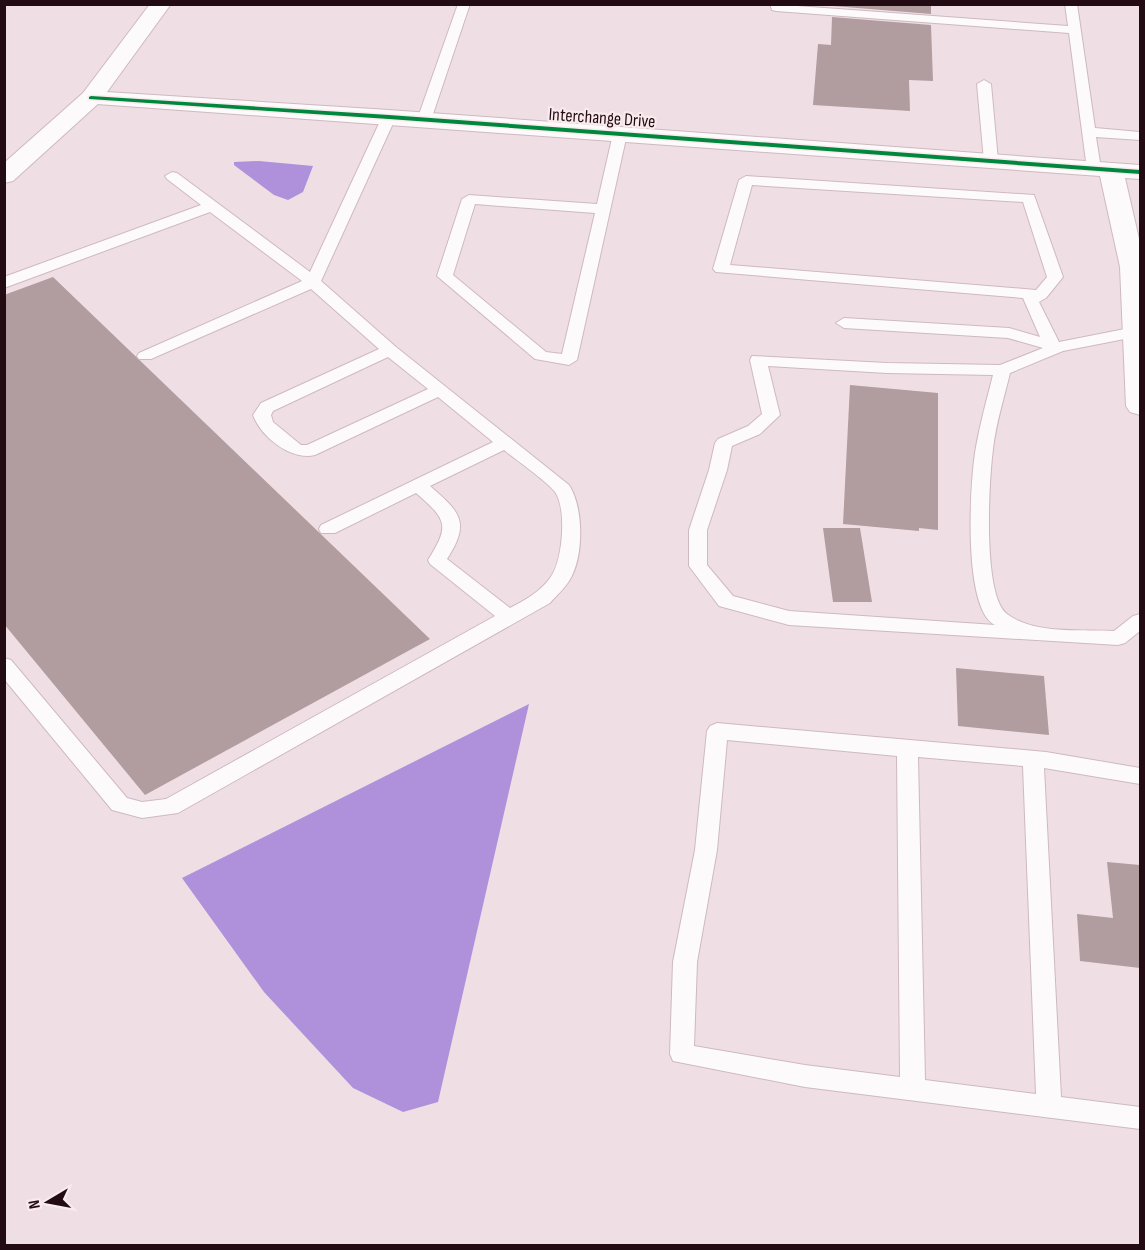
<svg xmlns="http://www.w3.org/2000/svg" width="1145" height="1250" font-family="'Sofia Sans Condensed',sans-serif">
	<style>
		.water { fill: #ae90db }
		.building { fill: #b19c9f }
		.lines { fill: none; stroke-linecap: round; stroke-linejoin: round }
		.lane-casing { stroke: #ceb9c0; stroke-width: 2 }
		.street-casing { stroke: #ceb9c0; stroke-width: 2 }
		.secondary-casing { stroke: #ceb9c0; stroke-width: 2 }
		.lane { fill: #fdfafb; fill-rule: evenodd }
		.street { fill: #fdfafb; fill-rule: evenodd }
		.secondary { fill: #fdfafb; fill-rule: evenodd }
		.cycleway-casing { stroke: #f9eaee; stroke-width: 3 }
		.cycleway { fill: #00873e; fill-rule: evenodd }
		.labels { text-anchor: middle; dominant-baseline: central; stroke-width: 4.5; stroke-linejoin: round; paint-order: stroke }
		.far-street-label { font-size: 18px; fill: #230b14; stroke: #f9eaee }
	</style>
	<rect width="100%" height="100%" fill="#efdfe4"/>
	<path class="water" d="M259,161L313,166L303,192L288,200L274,195L234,165V162Z
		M529,704L438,1102L403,1112L353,1088L264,992L182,878Z"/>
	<path class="building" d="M833,4H931V14L833,6Z
		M832,17L931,25L933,81L909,80L910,111L813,105L818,44L831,45Z
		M53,277L430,639L145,795L4,624V295Z
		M850,385L938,393V530L919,528V531L843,524Z
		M823,528H860L872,602H833Z
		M956,668L1044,676L1049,735L958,726Z
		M1107,862L1140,865V968L1080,961L1077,914L1113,918Z"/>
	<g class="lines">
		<g class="lane-casing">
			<path id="lane" d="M458,4H470L431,120L429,123H419L417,120Z
				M770,4L1068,26L1065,4H1077L1095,128L1140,132V140L1096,137L1101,169L1094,173L1087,169L1069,33L776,11L772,10Z
				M984,80L991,84L998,161L991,165L984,161L977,84Z
				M389,113L396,117L321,281L396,347L569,485C584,508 584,558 569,581C564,589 556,596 550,603L178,813L142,818L112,810L4,679V658L11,660L127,798L142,802L166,799L495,616L430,564L428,560C450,525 447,520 416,493L335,533H321L319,529L321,525L493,442L438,397L315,455C291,461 261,437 253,415L261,403L379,349L311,289L151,359H139L137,356L139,353L302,281L210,212L4,288V277L201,205L167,179L165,176L172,172L177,173L310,272L382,117ZM388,357L428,389L307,445H301L273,422L271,415L273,411ZM504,450C515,459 548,482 555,492C567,509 563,561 550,578C540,592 525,600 510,608L447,559C471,522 460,512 430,486Z
				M620,130L627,134L577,360L569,365L535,359L437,276L462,199L469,195L597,204L613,134ZM475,204L595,213L562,354L546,352L453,275Z
				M746,176L1034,195L1063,277L1046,298L1039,302L1059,342L1140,326V336L1063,351L1010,373C1004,398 996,423 993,449C989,480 982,595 1007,614C1035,635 1081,629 1114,631L1133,616L1140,614V631L1125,643L1118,645L789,625L719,606L689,566V530L709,470L715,443L718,439L748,426L762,414L750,360L752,356L887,363L1000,365L1043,348L1008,338L844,328L836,323L844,318L1009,328L1040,337L1023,298L716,272L713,269L739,180ZM752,185L1023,202L1047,277L1036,290L730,265ZM768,366L887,373L993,375C987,399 980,423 976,447C970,479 962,609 995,625L789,611L733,596L707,565V530L727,470L732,446L760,434L780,415Z
				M717,723L1046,752L1140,768V784L1044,768L1061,1097L1140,1107V1129L805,1087L673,1061L670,1054L673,962L695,850L707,731L710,726ZM727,740L897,756L900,1077L805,1065L694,1046L697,962L717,850ZM918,757L1023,766L1036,1094L925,1080Z"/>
		</g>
		<g class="street-casing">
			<path id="street" d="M91,91L389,110L1140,165V179L1125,178L1140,243V415L1130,412L1126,406L1120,267L1100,176L83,103L80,98L83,93Z"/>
		</g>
		<g class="secondary-casing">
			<path id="secondary" d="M150,4H171L99,103L13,181L4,183V163L83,93Z"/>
		</g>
		<use href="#lane" class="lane"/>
		<use href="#street" class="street"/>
		<use href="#secondary" class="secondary"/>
		<g class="cycleway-casing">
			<path id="cycleway" d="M91,96L389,115L1140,170V174L389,119L89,99V97Z"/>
		</g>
		<use href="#cycleway" class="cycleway"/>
	</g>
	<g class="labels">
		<g class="far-street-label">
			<text transform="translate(602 118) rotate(4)">Interchange Drive</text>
		</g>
	</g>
	<rect width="1145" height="1250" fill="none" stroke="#230b14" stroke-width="12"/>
	<g transform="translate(48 1202) rotate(260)" stroke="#f9eaee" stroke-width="4.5" paint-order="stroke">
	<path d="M0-4.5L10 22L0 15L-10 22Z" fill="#230b14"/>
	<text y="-9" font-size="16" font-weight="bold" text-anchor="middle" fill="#230b14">N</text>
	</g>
</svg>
